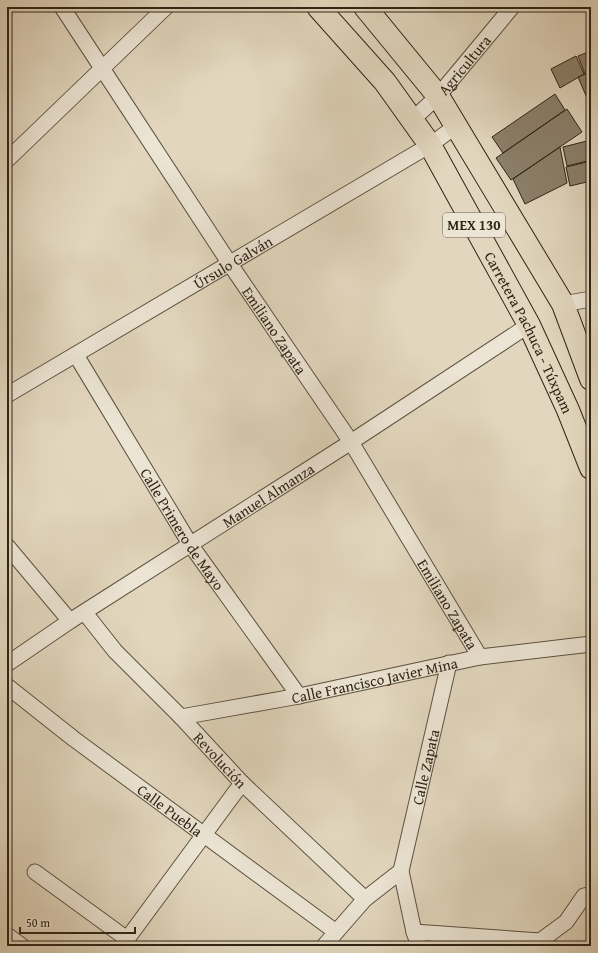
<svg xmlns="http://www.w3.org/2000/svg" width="598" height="953" font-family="'Gentium Book Plus',serif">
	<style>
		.building { fill: #8c816d; stroke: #2f2416 }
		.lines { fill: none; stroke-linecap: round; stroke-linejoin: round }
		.street-casing { stroke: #5c5140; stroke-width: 17 }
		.primary-casing { stroke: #2f2416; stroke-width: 24 }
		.street { stroke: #ece5d5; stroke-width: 15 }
		.primary { stroke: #e2d7be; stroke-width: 22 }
		.labels { text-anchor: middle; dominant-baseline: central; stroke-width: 4; stroke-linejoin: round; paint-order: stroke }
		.shield { fill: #ece5d5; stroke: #685e4f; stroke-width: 1 }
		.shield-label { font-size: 14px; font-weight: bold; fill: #2f2416 }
		.street-label { font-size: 15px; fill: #2f2416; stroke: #ece5d5 }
	</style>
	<rect width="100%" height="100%" fill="#e2d7be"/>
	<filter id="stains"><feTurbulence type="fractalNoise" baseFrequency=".005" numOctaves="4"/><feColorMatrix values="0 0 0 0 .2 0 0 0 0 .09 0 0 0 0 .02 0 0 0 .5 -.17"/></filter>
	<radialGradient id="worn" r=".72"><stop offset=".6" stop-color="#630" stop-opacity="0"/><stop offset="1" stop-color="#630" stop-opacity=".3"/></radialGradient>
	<path class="building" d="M591,51V71L585,74L578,56Z
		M576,56L584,74L560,88L551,69Z
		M591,72V96L587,98L578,77Z
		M555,94L565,110L503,153L492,137Z
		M567,109L582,132L511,180L496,158Z
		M591,140V160L567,166L563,147Z
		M560,147L567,183L525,204L513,179Z
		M591,161V181L570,186L566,167Z"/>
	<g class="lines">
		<g class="street-casing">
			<g id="street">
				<path id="s1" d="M62,7L230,264L351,442L480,657"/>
				<path id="s2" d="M412,120L438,96L512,7"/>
				<path d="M7,160L166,7"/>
				<path d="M563,304L591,299"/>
				<path id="s3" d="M76,355L190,544L299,696"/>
				<path id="s4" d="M7,395L430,145L456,126"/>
				<path d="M7,546L70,621"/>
				<path id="s5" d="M85,613L115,651L181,717L242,783L365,899"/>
				<path id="s6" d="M7,664L70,621L351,442L529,325"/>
				<path id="s7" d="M7,686L74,739L336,932"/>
				<path id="s8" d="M181,717L299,696L480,657L591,644"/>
				<path d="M35,872L127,939"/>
				<path d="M414,932L540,941L566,922L584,896L591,895"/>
				<path d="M7,935L22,946"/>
				<path d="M122,946L242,783"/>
				<path d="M324,946L365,899L401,871"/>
				<path id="s9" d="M419,946L414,932L401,871L449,663"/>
			</g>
		</g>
		<g class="primary-casing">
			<g id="primary">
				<path id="s10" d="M318,7L385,82L430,145L529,325L568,410L591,468"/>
				<path d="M365,7L438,96L563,304L591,379"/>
			</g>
		</g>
		<use href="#street" class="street"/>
		<use href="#primary" class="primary"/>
	</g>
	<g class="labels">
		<rect class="shield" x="443" y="213" width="62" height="24" rx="3"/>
		<g class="shield-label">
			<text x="474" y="225">MEX 130</text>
		</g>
		<g class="street-label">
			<text stroke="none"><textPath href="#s2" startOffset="76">Agricultura</textPath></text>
			<text stroke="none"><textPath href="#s4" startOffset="262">Úrsulo Galván</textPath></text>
			<text stroke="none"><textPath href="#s1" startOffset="387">Emiliano Zapata</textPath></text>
			<text stroke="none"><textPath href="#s10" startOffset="390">Carretera Pachuca - Túxpam</textPath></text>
			<text stroke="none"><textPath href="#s6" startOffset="311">Manuel Almanza</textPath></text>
			<text stroke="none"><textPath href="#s3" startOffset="204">Calle Primero de Mayo</textPath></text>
			<text stroke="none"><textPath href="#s1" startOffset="711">Emiliano Zapata</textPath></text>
			<text stroke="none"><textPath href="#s8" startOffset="197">Calle Francisco Javier Mina</textPath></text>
			<text stroke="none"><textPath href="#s5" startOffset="200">Revolución</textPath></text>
			<text stroke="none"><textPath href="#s9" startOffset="184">Calle Zapata</textPath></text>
			<text stroke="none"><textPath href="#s7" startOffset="205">Calle Puebla</textPath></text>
		</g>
	</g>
	<rect width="598" height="953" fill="none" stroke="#e2d7be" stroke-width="24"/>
	<rect x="8" y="8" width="582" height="937" fill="none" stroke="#2f2416" stroke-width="2"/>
	<rect x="12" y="12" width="574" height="929" fill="none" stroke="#2f2416"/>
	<path d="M20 927v6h115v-6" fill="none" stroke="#2f2416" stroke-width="2"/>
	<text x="26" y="927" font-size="12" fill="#2f2416" stroke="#ece5d5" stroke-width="3" paint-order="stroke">50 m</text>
	<rect width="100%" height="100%" filter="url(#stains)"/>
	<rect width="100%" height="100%" fill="url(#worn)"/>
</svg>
